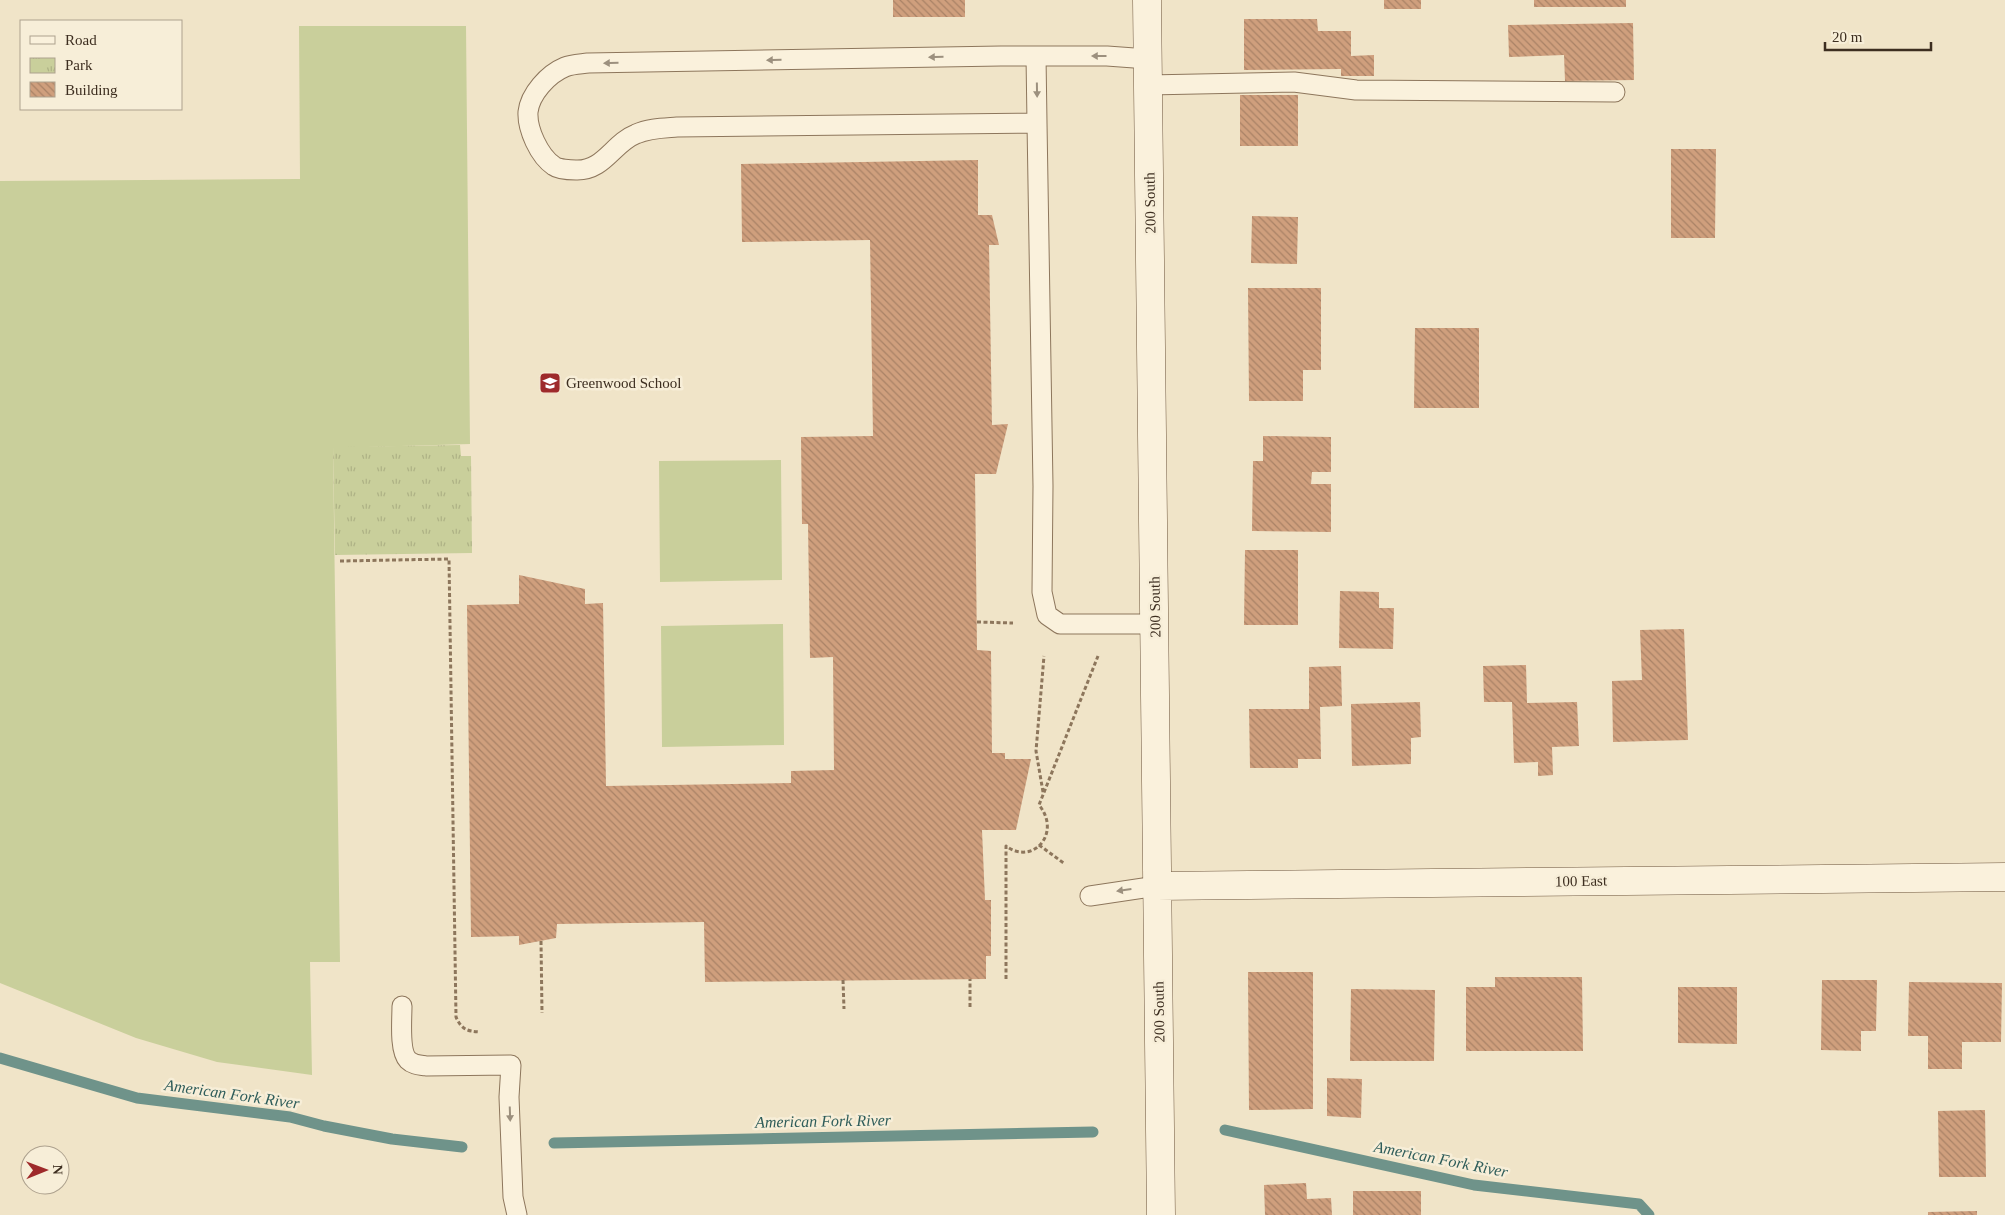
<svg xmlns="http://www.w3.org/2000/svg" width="2005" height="1215" font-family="Georgia,serif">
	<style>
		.grass { fill: #c9cf9b }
		.park { fill: url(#park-tufts) }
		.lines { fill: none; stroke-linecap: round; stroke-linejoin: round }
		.stream { stroke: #6f938a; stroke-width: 11 }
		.building { fill: url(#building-back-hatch) }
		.lane-casing { stroke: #8d765c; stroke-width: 21 }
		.secondary-casing { stroke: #6f573f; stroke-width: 29 }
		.path { stroke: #8d765c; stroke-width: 3; stroke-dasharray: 4 2.5; stroke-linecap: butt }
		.lane { stroke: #faf1dc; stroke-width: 19 }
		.secondary { stroke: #faf1dc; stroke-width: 28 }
		.oneway { fill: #9c907e }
		.labels { text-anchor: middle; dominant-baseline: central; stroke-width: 5; stroke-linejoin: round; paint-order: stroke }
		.street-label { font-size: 15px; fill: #3d2e20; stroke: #f7eed8 }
		.poi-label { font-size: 15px; fill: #3d2e20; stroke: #f7eed8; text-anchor: start }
		.water-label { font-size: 16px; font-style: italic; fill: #2f5d5a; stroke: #f7eed8 }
	</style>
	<defs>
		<pattern id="park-tufts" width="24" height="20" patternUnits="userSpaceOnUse" patternTransform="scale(1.25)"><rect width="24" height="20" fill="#c9cf9b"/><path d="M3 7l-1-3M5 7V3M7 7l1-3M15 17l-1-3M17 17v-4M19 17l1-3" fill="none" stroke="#aeb285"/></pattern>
		<pattern id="building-back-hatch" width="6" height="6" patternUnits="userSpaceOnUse" patternTransform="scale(1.25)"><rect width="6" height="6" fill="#cf9f7d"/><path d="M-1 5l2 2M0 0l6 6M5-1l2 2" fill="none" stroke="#a98266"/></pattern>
	</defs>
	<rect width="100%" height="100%" fill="#f0e4c8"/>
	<path class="grass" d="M299,26H466L470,444L333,448L340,962H310L312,1075L217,1062L136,1038L0,983V181L300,179Z
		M781,460L782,580L660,582L659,461Z
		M783,624L784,745L662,747L661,626Z"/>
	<path class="park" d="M460,445L461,456H471L472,553L335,555L333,447Z"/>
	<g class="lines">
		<path class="stream" d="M0,1058L137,1098L290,1117L324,1126L392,1139L462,1147
			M1225,1130L1474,1185L1639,1204L1649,1215
			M554,1143L1093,1132"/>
	</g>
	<path class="building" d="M893,0H965V17H893Z
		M1384,0H1421V9H1384Z
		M1534,0H1626V7H1534Z
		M1244,19H1317L1318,31H1351V56L1374,55V76H1341V69L1244,70Z
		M1633,23L1634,80L1565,81L1564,55L1509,57L1508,25Z
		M1240,95H1298V146H1240Z
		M1671,149H1716L1715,238H1671Z
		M978,160V215H992L999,245H989L992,425L1008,424L996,474H975L977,650L991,651L992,753H1005V759H1031L1016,830H982L985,900H991V956H986V979L705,982L704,922L557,924L556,938L519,945V936L471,937L467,605L519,604V575L585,589V604L603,603L606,786L791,783V771L834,770L833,657L810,658L808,524H802L801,437L873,436L870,240L742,242L741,164Z
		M1252,216L1298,217L1297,264L1251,263Z
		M1248,288H1321V370H1303V401H1249Z
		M1415,328H1479V408H1414Z
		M1263,436L1331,437V472H1312L1311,484H1331V532L1252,531L1253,461H1263Z
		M1245,550H1298V625H1244Z
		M1340,591L1379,592V608H1394L1393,649L1339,648Z
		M1684,629L1688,740L1613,742L1612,681L1642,680L1640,630Z
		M1526,665L1527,703L1577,702L1579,746L1552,747L1553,775L1538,776V762L1514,763L1512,702H1484L1483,666Z
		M1341,666L1342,706L1320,707L1321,759H1298V768H1250L1249,709H1309V667Z
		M1420,702L1421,737L1411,738V764L1352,766L1351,704Z
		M1248,972H1313V1109L1249,1110Z
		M1495,977H1582L1583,1051H1466V987H1495Z
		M1822,980H1877L1876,1031H1861V1051L1821,1050Z
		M1909,982L2002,983L2001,1042H1962V1069H1928V1036H1908Z
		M1678,987H1737V1044L1678,1043Z
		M1351,989L1435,990L1434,1061H1350Z
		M1327,1078L1362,1079L1361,1118L1327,1116Z
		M1985,1110L1986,1177H1939L1938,1111Z
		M1306,1183L1307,1199L1331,1198L1332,1215H1265L1264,1185Z
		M1353,1191H1421V1215H1353Z
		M1977,1211V1215H1928V1212Z"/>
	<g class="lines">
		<g class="lane-casing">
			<path id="lane" d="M1036,56L1037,123
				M1148,59L1107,56H1001L588,63C581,64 572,64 565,67C548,74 530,94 528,112C527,129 539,156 554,166C558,169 570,170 576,170C604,171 613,143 636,134C649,128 664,128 677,127L1037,123L1043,486L1042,592L1047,615L1060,624H1155
				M1148,85L1294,82L1356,90L1615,92
				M1090,896L1157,886
				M402,1006C402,1019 399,1051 408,1060C413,1065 420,1065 426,1066L511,1065L509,1097L513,1197L517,1215"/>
		</g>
		<g class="secondary-casing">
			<path id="secondary" d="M1147,0L1161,1215
				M1157,886L2005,877"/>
		</g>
		<path class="path" d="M340,561L449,559L456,1017C462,1030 467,1031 480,1032
			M977,622L1013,623
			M1043,792L1036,751L1044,656
			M1039,845L1065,864
			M541,941L542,1013
			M1006,979V846C1033,866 1062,833 1039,805L1098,656
			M843,980L844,1009
			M970,1007V979"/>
		<use href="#lane" class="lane"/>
		<use href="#secondary" class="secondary"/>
	</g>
	<defs><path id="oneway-solid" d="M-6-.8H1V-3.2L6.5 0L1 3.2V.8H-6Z" transform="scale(1.25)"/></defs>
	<g class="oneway">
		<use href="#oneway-solid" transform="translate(1099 56) rotate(180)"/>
		<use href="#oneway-solid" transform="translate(936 57) rotate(179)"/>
		<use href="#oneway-solid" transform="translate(774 60) rotate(179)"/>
		<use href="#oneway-solid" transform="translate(611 63) rotate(179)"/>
		<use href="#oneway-solid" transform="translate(1037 90) rotate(89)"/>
		<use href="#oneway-solid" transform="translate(1124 890) rotate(172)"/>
		<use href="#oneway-solid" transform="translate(510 1114) rotate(88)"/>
	</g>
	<defs>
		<g id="school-square" transform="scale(1.125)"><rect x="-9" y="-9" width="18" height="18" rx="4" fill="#9e2a2b" stroke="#f7eed8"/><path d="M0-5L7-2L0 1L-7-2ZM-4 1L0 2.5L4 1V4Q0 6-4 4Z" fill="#fff"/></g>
	</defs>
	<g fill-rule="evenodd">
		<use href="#school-square" x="550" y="383"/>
	</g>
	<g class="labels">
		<g class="street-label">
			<text transform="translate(1150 203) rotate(-91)">200 South</text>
			<text transform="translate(1155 607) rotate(-91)">200 South</text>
			<text transform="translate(1581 881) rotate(-1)">100 East</text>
			<text transform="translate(1159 1012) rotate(-91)">200 South</text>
		</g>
		<g class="poi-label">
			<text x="566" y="383">Greenwood School</text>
		</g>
		<g class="water-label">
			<text transform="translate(232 1094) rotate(8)">American Fork River</text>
			<text transform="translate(823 1121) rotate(-1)">American Fork River</text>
			<text transform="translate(1441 1159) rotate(11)">American Fork River</text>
		</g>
	</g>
	<rect x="20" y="20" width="162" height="90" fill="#f7eed8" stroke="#ada18e"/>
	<rect x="30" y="36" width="25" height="8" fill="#faf1dc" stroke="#ada18e"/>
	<text x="65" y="45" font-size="15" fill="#3d2e20">Road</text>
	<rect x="30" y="58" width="25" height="15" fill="url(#park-tufts)" stroke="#ada18e"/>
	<text x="65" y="70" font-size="15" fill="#3d2e20">Park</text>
	<rect x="30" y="82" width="25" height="15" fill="url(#building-back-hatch)" stroke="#ada18e"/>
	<text x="65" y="95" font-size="15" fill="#3d2e20">Building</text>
	<g transform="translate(45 1170) rotate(89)"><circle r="24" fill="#f7eed8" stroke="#ada18e"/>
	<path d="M0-4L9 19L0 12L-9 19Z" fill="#9e2a2b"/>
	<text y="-8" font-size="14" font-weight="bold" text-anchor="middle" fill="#3d2e20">N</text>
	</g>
	<path d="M1825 42v8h106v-8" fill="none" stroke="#3d2e20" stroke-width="2.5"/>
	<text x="1832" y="42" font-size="15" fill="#3d2e20" stroke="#f7eed8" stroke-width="4" paint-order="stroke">20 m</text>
</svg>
